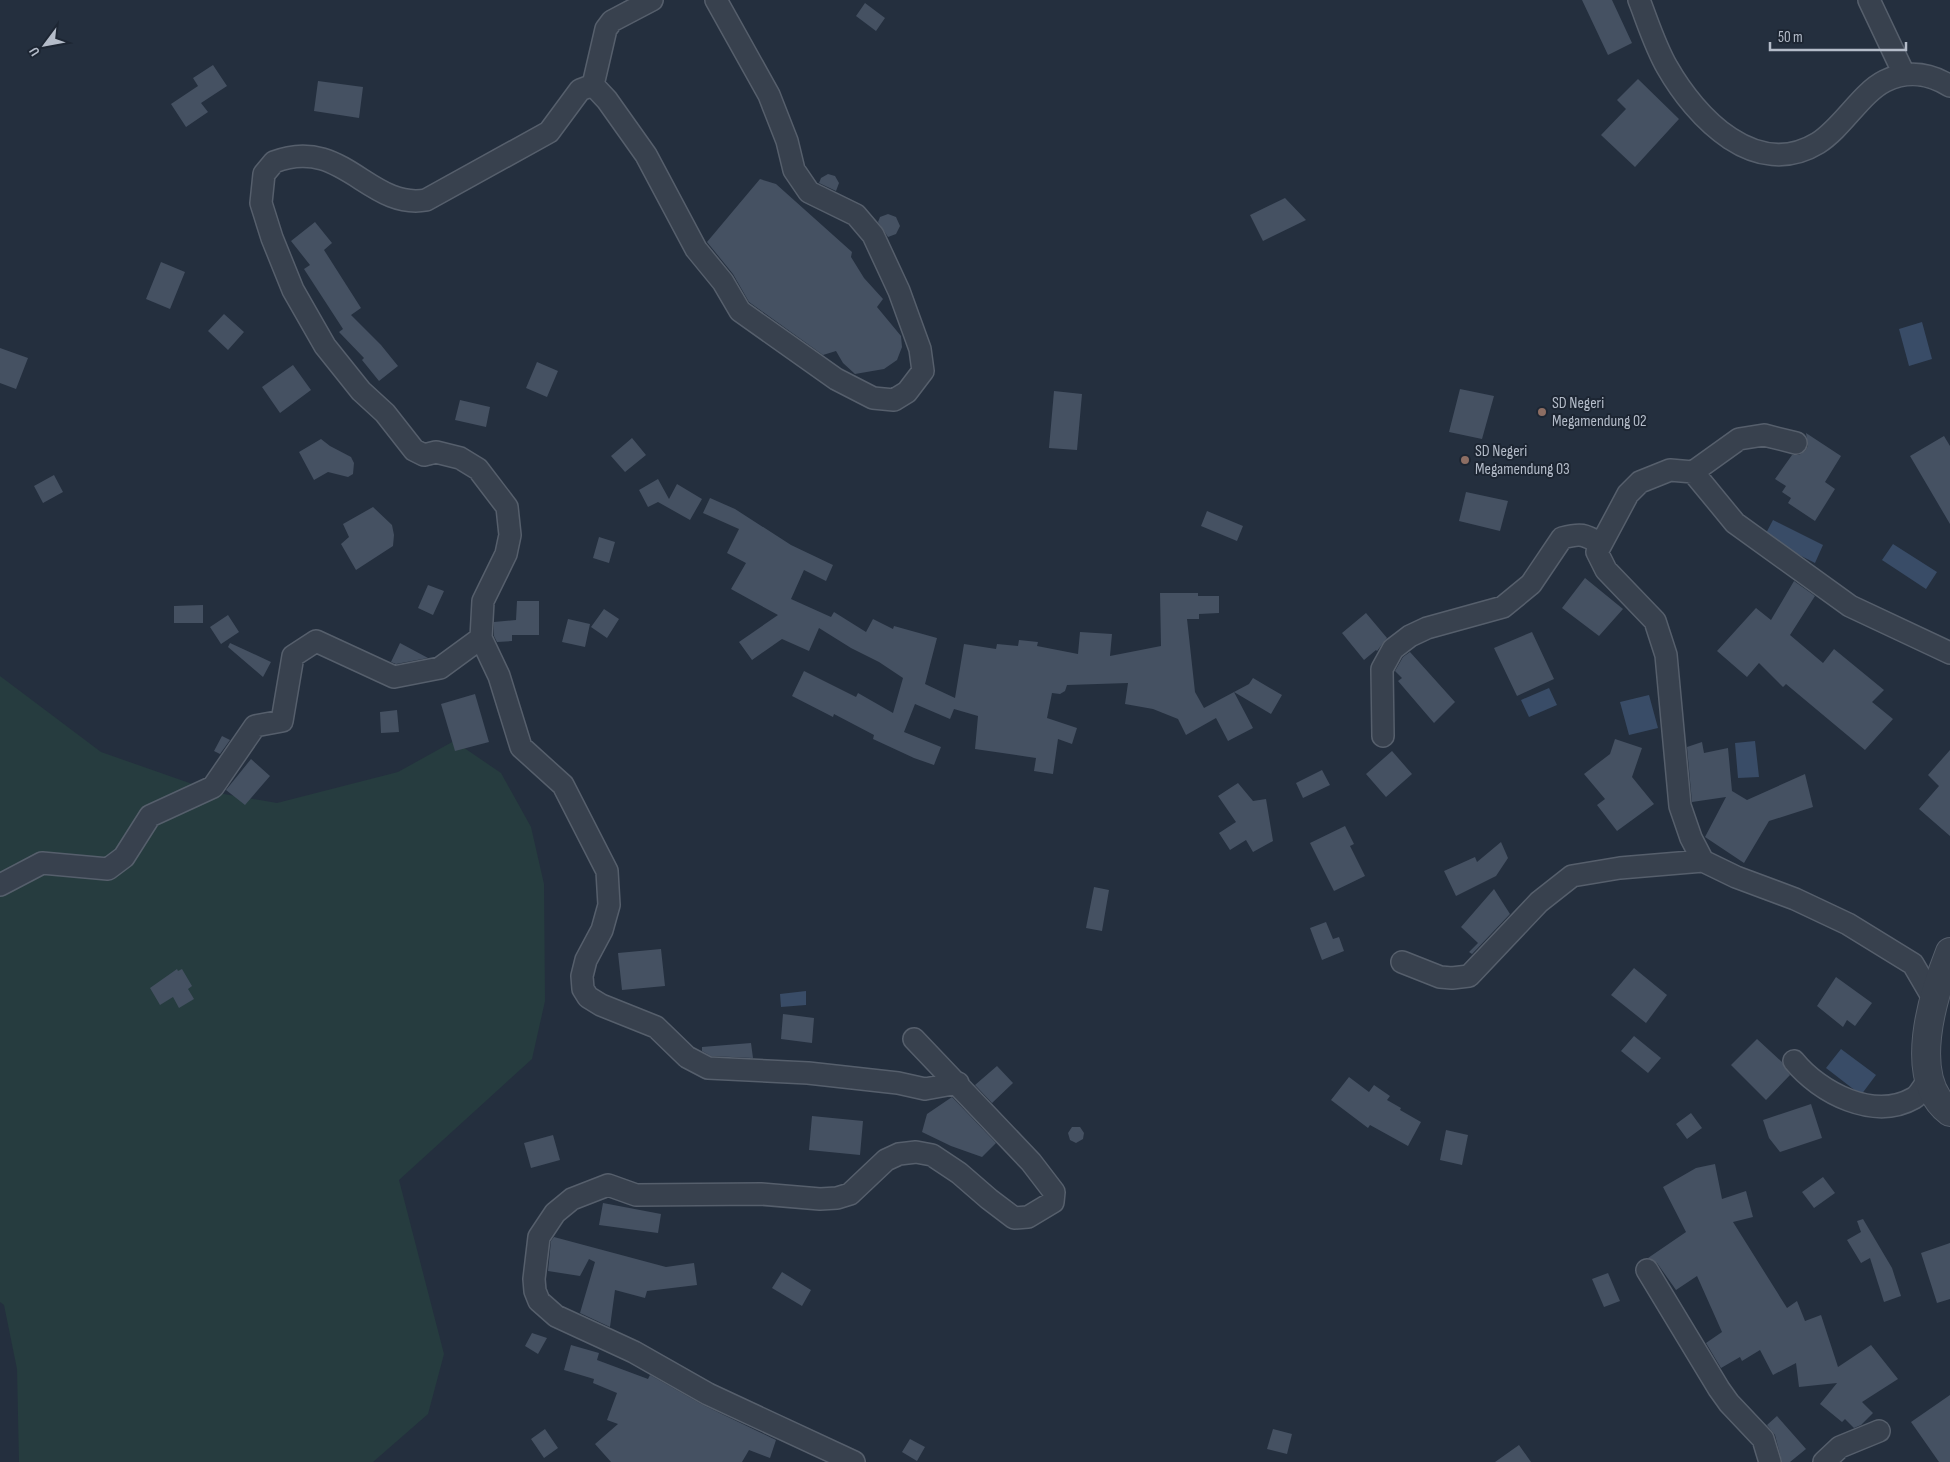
<svg xmlns="http://www.w3.org/2000/svg" width="1950" height="1462" font-family="'Sofia Sans Condensed',sans-serif">
	<style>
		.green { fill: #263c3f }
		.water { fill: #394c67 }
		.building { fill: #455162 }
		.lines { fill: none; stroke-linecap: round; stroke-linejoin: round }
		.minor-casing { stroke: #565f6c; stroke-width: 24 }
		.tertiary-casing { stroke: #565f6c; stroke-width: 30 }
		.minor { stroke: #38414e; stroke-width: 21 }
		.tertiary { stroke: #38414e; stroke-width: 28 }
		.education-dot { fill: #8d6e63; stroke: #1d2633; stroke-width: 2 }
		.labels { text-anchor: middle; dominant-baseline: central; stroke-width: 4; stroke-linejoin: round; paint-order: stroke }
		.poi-label { font-size: 16px; fill: #b4bcc9; stroke: #1d2633; text-anchor: start }
	</style>
	<rect width="100%" height="100%" fill="#242f3e"/>
	<path class="green" d="M0,676L101,752L218,793L277,803L398,772L454,741L501,773L531,827L544,884L545,1001L532,1059L399,1180L444,1354L428,1414L373,1462H19L17,1369L4,1305L0,1302Z"/>
	<path class="water" d="M1922,322L1932,359L1909,366L1899,329Z
		M1773,520L1823,545L1815,563L1764,537Z
		M1893,544L1937,572L1926,589L1882,560Z
		M1549,688L1557,705L1529,717L1521,700Z
		M1649,695L1658,728L1629,735L1620,702Z
		M1755,741L1759,777L1738,778L1735,743Z
		M806,991V1005L781,1007L780,994Z
		M1841,1049L1876,1075L1861,1095L1826,1068Z"/>
	<path class="building" d="M1582,0H1612L1632,43L1608,55Z
		M865,3L885,18L876,31L856,16Z
		M213,65L227,86L201,103L208,112L186,127L171,104L198,86L193,78Z
		M1638,79L1679,119L1635,167L1601,135L1626,109L1617,100Z
		M318,81L363,87L359,118L314,111Z
		M828,174L835,176L839,183L836,191L819,183L821,178Z
		M760,179L776,184L852,252L851,257L864,278L883,299L877,307L901,336L902,347L897,360L884,369L855,374L843,363L836,351L823,355L749,302L733,274L707,242Z
		M1285,198L1306,220L1263,241L1250,215Z
		M888,214L896,217L900,226L896,234L888,237L878,222L880,217Z
		M315,222L332,243L324,250L361,308L351,315L381,345L398,366L379,381L362,360L364,358L339,332L343,329L304,269L310,265L291,241Z
		M161,262L185,272L170,309L146,299Z
		M224,314L244,332L228,350L208,331Z
		M0,348L28,358L16,389L0,383Z
		M537,362L558,371L547,397L526,388Z
		M293,365L311,390L280,413L262,387Z
		M1460,389L1494,396L1482,439L1449,432Z
		M1054,391L1082,394L1077,450L1049,448Z
		M460,400L490,407L486,427L455,420Z
		M1806,433L1841,456L1825,482L1835,489L1815,521L1788,503L1791,498L1782,492L1786,486L1775,479L1792,455H1799L1805,451L1808,446Z
		M1944,436L1950,446V524L1910,456Z
		M632,438L646,455L625,472L611,456Z
		M321,439L330,446L351,457L354,463L353,474L348,477L328,472L314,480L299,452Z
		M54,475L63,492L43,503L34,486Z
		M658,479L669,499L677,484L702,499L690,520L658,502L648,507L639,490Z
		M1466,492L1508,501L1500,531L1459,521Z
		M710,498L735,509L791,545L833,565L826,581L804,570L791,599L831,617L834,612L866,632L873,619L893,629L894,626L937,638L925,684L955,698L964,644L996,649L997,644L1018,646L1019,640L1038,642L1037,646L1078,654L1080,632L1112,634L1110,656L1161,646L1160,593H1198V596H1219V613L1199,614V619H1187L1195,692L1204,708L1234,692L1253,728L1228,741L1216,718L1186,735L1178,719L1153,709L1125,704L1128,683L1067,685L1065,691L1060,694L1052,693L1047,718L1077,728L1072,744L1058,739L1053,774L1034,771L1036,758L975,749L978,716L954,709L950,719L915,704L904,732L941,747L934,765L914,758L873,739L874,735L834,714L833,717L792,696L804,671L856,697L858,693L893,713L903,678L879,662L851,648L819,628L809,651L782,639L752,660L739,642L778,615L731,589L746,563L727,553L739,529L703,513Z
		M373,507L392,525L394,535L393,546L356,570L341,544L349,537L343,524Z
		M1207,511L1243,526L1237,541L1201,526Z
		M599,537L615,542L609,563L593,558Z
		M1585,578L1623,609L1599,636L1562,608Z
		M1794,581L1815,596L1790,635L1823,663L1834,649L1884,690L1872,702L1893,719L1865,750L1786,684L1783,687L1759,663L1747,677L1717,651L1756,608L1771,620Z
		M428,585L444,591L433,615L418,608Z
		M517,601H539V635H512V641L497,642L494,636V622L516,620Z
		M203,605V623H174V606Z
		M604,609L619,619L607,638L591,627Z
		M1366,613L1387,638L1377,651L1376,650L1364,660L1342,633Z
		M228,615L239,632L221,644L210,627Z
		M568,619L590,624L585,647L562,642Z
		M1532,632L1554,679L1517,696L1494,648Z
		M230,643L271,662L263,677L228,647Z
		M400,643L428,658L396,664L391,662Z
		M1410,652L1455,702L1434,723L1398,681L1402,678L1395,671L1403,657Z
		M1253,678L1282,695L1271,714L1234,692L1249,684Z
		M475,694L489,742L455,751L441,704Z
		M397,710L399,732L381,733L380,712Z
		M222,736L230,740L220,754L214,751Z
		M1615,739L1642,748L1632,777L1654,804L1617,831L1597,805L1605,799L1584,774L1610,754Z
		M1702,742L1704,753L1728,748L1732,791L1747,800L1805,774L1813,807L1769,821L1744,863L1705,837L1726,797L1692,802L1687,747Z
		M1950,750V836L1919,809L1939,786L1928,775Z
		M1392,751L1412,774L1386,797L1366,774Z
		M251,759L270,776L245,805L226,790Z
		M1322,770L1330,785L1303,798L1296,783Z
		M1238,783L1253,801L1266,799L1273,841L1253,852L1246,840L1230,850L1219,833L1236,822L1218,796Z
		M1345,826L1354,844L1350,846L1365,876L1334,891L1310,843Z
		M1501,842L1508,858L1496,876L1456,896L1444,871L1475,857L1477,862Z
		M1094,887L1109,890L1102,931L1086,928Z
		M1494,889L1510,914L1472,954L1469,952L1478,943L1461,927Z
		M1326,922L1333,939L1339,937L1344,951L1322,960L1310,928Z
		M661,949L665,986L622,990L618,953Z
		M1634,968L1667,995L1646,1023L1611,995Z
		M177,969L178,971L182,969L192,986L188,989L194,999L179,1008L173,997L160,1005L150,988Z
		M1836,977L1872,1003L1855,1026L1847,1020L1843,1027L1817,1006Z
		M783,1014L814,1018L812,1043L781,1039Z
		M1634,1036L1661,1058L1648,1073L1621,1051Z
		M1757,1039L1782,1062L1790,1075L1766,1100L1731,1065Z
		M751,1043L753,1058L711,1056L702,1051V1047Z
		M997,1066L1013,1083L992,1103L975,1085Z
		M1349,1077L1369,1092L1374,1085L1390,1096L1387,1100L1401,1108L1400,1110L1421,1122L1408,1146L1370,1125L1368,1128L1331,1100Z
		M952,1097L996,1143L982,1157L951,1146L922,1132L927,1114Z
		M1811,1104L1822,1138L1780,1152L1769,1138L1763,1120Z
		M1691,1113L1702,1128L1687,1139L1676,1124Z
		M812,1116L863,1121L860,1155L809,1150Z
		M1072,1127H1080L1084,1133L1083,1139L1076,1143L1070,1140L1068,1133Z
		M1446,1130L1468,1135L1462,1165L1440,1160Z
		M553,1135L560,1160L531,1168L524,1143Z
		M1715,1164L1722,1199L1746,1191L1753,1217L1733,1222L1787,1308L1797,1301L1805,1321L1821,1315L1838,1367L1871,1345L1898,1379L1862,1402L1873,1413L1861,1425L1854,1428L1845,1419L1842,1422L1820,1404L1837,1383L1799,1387L1796,1363L1773,1375L1760,1350L1742,1361L1740,1357L1721,1368L1706,1343L1722,1332L1697,1276L1676,1290L1657,1263L1648,1258L1686,1232L1663,1187L1696,1168Z
		M1823,1177L1835,1193L1814,1208L1802,1192Z
		M603,1203L661,1214L658,1233L599,1225Z
		M1863,1219L1892,1268L1901,1296L1884,1302L1870,1258L1861,1263L1847,1240L1861,1232L1857,1221Z
		M554,1237L666,1267L694,1263L697,1285L647,1291L645,1298L615,1290L610,1327L580,1313L595,1262L589,1259L580,1276L548,1271L551,1241Z
		M1950,1243V1299L1937,1303L1921,1253Z
		M782,1272L811,1290L802,1306L772,1288Z
		M1608,1273L1620,1301L1604,1307L1592,1279Z
		M532,1333L547,1338L538,1354L525,1346Z
		M571,1345L599,1353L597,1360L648,1379L650,1375L703,1405L776,1440L770,1458L749,1450L742,1462H611L595,1444L618,1424L607,1420L617,1393L593,1383L594,1379L564,1370Z
		M1950,1395V1462H1939L1911,1422Z
		M1777,1416L1806,1449L1790,1462H1782L1775,1435L1767,1425Z
		M545,1429L558,1448L544,1458L531,1439Z
		M1273,1429L1292,1434L1287,1454L1267,1449Z
		M910,1439L925,1447L917,1461L902,1452Z
		M1519,1445L1531,1462H1495Z"/>
	<g class="lines">
		<g class="minor-casing">
			<path id="minor" d="M716,0L769,95L787,141L794,170L809,192L856,215L873,235L899,291L920,349L923,371L907,392L894,400L873,398L836,379L740,311L723,282L696,249L646,155L607,100L593,85L580,90L549,132L426,200C369,210 342,135 274,162L264,174L261,203L272,238L293,290L325,346L361,391L385,413L414,450L424,455L436,452L460,458L478,469L507,507L510,535L506,554L483,601L481,638L499,676L521,747L563,785L607,871L609,905L602,930L586,960L582,976L583,989L588,997L601,1005L656,1027L687,1057L708,1068L808,1073L898,1083L925,1089L958,1083
				M1639,0C1648,23 1655,46 1667,67C1696,118 1756,181 1818,143C1843,127 1861,93 1885,81C1908,70 1929,73 1950,86
				M1869,0L1904,74
				M593,85L606,29L612,21L652,0
				M1796,443L1764,435L1739,439L1693,472L1670,470L1640,482L1628,494L1597,552L1606,570L1655,621L1666,655L1680,806L1691,838L1703,861L1736,877L1795,899L1848,924L1913,964L1934,1000
				M1693,472L1735,523L1850,606L1950,653
				M1383,736L1382,669L1393,649L1410,636L1427,628L1503,607L1531,584L1562,538C1581,533 1584,534 1601,544
				M0,885L42,863L108,869L124,857L150,816L213,787L255,726L282,721L293,656L316,641L394,677L440,668L481,638
				M1402,962L1440,977L1452,978L1469,976L1539,902L1572,876L1620,868L1703,861
				M1794,1061C1820,1093 1874,1121 1914,1098C1919,1095 1924,1086 1928,1080
				M1647,1270L1719,1389L1729,1403L1763,1439L1770,1462
				M854,1462L708,1394L634,1352L556,1316L539,1301L535,1291L534,1279L539,1237L555,1213L572,1199L608,1185L636,1195L761,1194L820,1199L837,1198L850,1194L886,1160L899,1154L916,1152L932,1155L959,1173L989,1199L1014,1218L1028,1217L1053,1202L1054,1192L1031,1162L914,1039
				M1824,1462L1840,1447L1879,1431"/>
		</g>
		<g class="tertiary-casing">
			<path id="tertiary" d="M1950,952C1933,995 1906,1079 1950,1112"/>
		</g>
		<use href="#minor" class="minor"/>
		<use href="#tertiary" class="tertiary"/>
	</g>
	<g class="education-dot">
		<circle cx="1542" cy="412" r="5"/>
		<circle cx="1465" cy="460" r="5"/>
	</g>
	<g class="labels">
		<g class="poi-label">
			<text x="1552" y="403">SD Negeri<tspan x="1552" dy="18">Megamendung 02</tspan></text>
			<text x="1475" y="451">SD Negeri<tspan x="1475" dy="18">Megamendung 03</tspan></text>
		</g>
	</g>
	<g transform="translate(45 45) rotate(238)" stroke="#1d2633" stroke-width="4" paint-order="stroke">
	<path d="M0-4L9 19L0 12L-9 19Z" fill="#b4bcc9"/>
	<text y="-8" font-size="14" font-weight="bold" text-anchor="middle" fill="#b4bcc9">U</text>
	</g>
	<path d="M1770 42v8h136v-8" fill="none" stroke="#b4bcc9" stroke-width="2.5"/>
	<text x="1778" y="42" font-size="15" fill="#b4bcc9" stroke="#1d2633" stroke-width="4" paint-order="stroke">50 m</text>
</svg>
